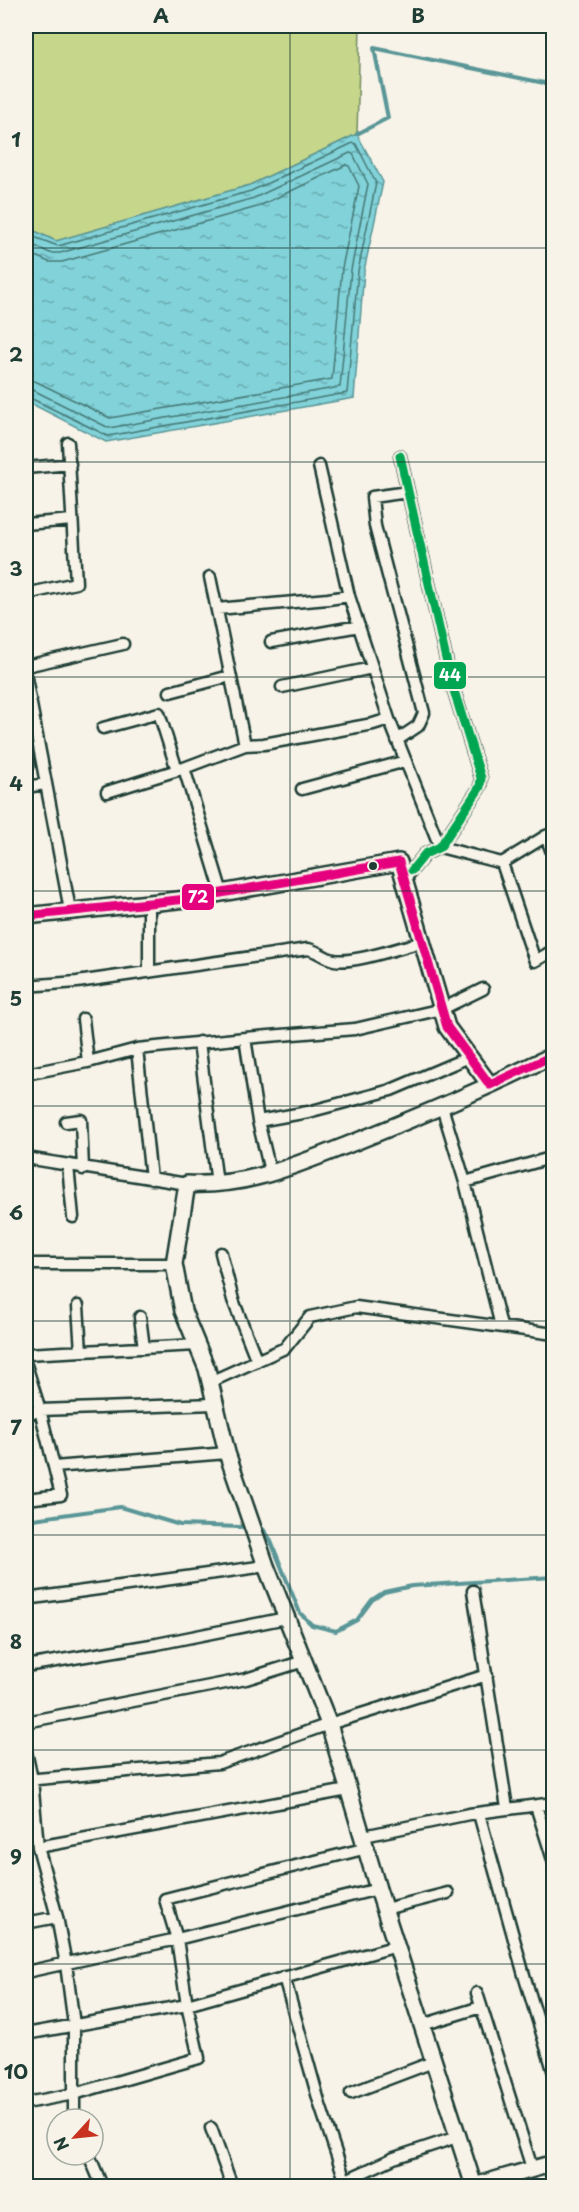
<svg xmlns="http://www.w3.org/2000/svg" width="579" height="2212" font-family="'Playpen Sans',sans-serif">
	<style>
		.grass { fill: #c6d78b; stroke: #728a60; stroke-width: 1.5 }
		.water { fill: url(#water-ripples); stroke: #5a9697; stroke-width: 1.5 }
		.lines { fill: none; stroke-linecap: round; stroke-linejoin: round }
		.shore { stroke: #467976; stroke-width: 1.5 }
		.stream { stroke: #5a9697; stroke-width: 4 }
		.street-casing { stroke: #1f3d34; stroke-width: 15 }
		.secondary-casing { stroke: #1f3d34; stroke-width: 20 }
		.street { stroke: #f7f3e8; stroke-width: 10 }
		.secondary { stroke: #f7f3e8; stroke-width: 15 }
		.bus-1-casing { stroke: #f7f3e8; stroke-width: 14 }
		.bus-2-casing { stroke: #f7f3e8; stroke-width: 14 }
		.bus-1 { stroke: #00a651; stroke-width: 9 }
		.bus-2 { stroke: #e5007d; stroke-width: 9 }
		.grid { fill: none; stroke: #1f3d34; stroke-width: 1.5; stroke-opacity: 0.55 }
		.bus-dot { fill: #1f3d34; stroke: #f7f3e8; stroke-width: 2 }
		.line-badge { stroke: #f7f3e8; stroke-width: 2 }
		.badge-label { font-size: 16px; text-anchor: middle; font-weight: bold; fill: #fff }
		.neatline { fill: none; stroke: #1f3d34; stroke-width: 2 }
		.grid-label { font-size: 20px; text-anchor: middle; font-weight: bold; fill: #1f3d34 }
	</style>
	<defs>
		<pattern id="water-ripples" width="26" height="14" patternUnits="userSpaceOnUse" patternTransform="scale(1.5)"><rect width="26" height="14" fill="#81d2d9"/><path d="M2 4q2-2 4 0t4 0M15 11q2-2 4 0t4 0" fill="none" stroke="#69acb1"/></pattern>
	</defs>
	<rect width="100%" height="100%" fill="#f7f3e8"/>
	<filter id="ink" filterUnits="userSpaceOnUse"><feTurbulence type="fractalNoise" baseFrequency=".0167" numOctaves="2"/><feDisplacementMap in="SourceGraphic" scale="12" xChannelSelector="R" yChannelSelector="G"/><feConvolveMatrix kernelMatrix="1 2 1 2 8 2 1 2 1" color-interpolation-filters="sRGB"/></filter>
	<g filter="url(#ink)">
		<path class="grass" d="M26,26H360L357,134L250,185L56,241L26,227Z"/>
		<path class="water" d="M357,134L383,182L364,271L354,398L106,442L26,401V227L56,241L250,185Z"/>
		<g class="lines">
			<path class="shore" d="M26,234L58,246L251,191L353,143L356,144L376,183L358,271L347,393L108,436L26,396
				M26,242L50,253H60L254,198L350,153L353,154L368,184L351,270L340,387L109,428L33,390L26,389
				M26,252L49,262H62L257,207L346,165L349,166L359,186L342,268L332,379L110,418L37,382L26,379"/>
			<path class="stream" d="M357,134L388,118L374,48L554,85
				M26,1520L120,1507L180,1525L241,1527
				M263,1529L270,1539L300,1613L312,1625L336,1631L357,1620L372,1600L384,1592L412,1586L554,1577"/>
			<g class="street-casing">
				<path id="street" d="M400,456L451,681L481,778L480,787L440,847L425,854L404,880
					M319,466L349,596L389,719L440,847L502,863L535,961L554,950
					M26,468L70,464
					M26,524L72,520
					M210,577L245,745
					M26,594L76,583L68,443
					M217,609L328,599L349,596
					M271,642L359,626
					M26,666L123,644
					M26,678L70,910
					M282,687L372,668
					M170,692L230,676
					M103,728L159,713L177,770
					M397,740L418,726L424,713L375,526L372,497L408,492
					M184,768L245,745L264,744L373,724L389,719
					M26,787L45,784
					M302,789L406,761
					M107,792L184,768L222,893
					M554,833L546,836L554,858
					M502,863L546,836
					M149,972V903
					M26,986L77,982L308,949C318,951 324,958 334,960C354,964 401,947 422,942
					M83,1019L88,1062
					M245,1038L258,1121L271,1175
					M199,1042L217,1184
					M137,1049L151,1179
					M26,1074L92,1061L137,1049L245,1038L355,1029L442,1009L483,989
					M442,1107L465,1182L501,1326
					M258,1121L308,1112L391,1090L469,1057
					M66,1122L81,1120L83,1169
					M26,1158L187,1184
					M68,1166L73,1217
					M465,1182L554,1157
					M221,1253L233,1300L257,1361
					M26,1264H174
					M78,1306L81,1351
					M140,1317L144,1348
					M26,1354L197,1345
					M26,1365L40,1410L61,1495L26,1499
					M210,1382L285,1348L310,1317L356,1307L554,1334
					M26,1414L40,1410L215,1404
					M54,1467L227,1453
					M473,1591L507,1808
					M26,1599L266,1566
					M26,1666L157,1644L286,1618
					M26,1722L246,1679L304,1661
					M26,1752L32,1779L38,1847L57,1917L66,1964L74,2025V2119
					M26,1780L219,1763L329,1724L487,1675
					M536,1806L554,1863
					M479,1814L524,1975L554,2073
					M364,1836L469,1814L554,1803
					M38,1847L348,1790
					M378,1889L177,1939L187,2005L397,1946
					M385,1909L448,1893
					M26,1923L57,1917
					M26,1972L177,1939L165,1899L367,1848
					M284,1977L320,2105L347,2186
					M477,1993L532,2168
					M422,2025L481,2007
					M26,2034L187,2005L199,2058L74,2094L26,2103
					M351,2093L433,2062
					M211,2128L232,2186
					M89,2155L102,2186
					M346,2180L394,2158L457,2137"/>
			</g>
			<g class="secondary-casing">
				<path id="secondary" d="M26,916L187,899L399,862L447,1027L490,1085L554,1055
					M474,2186L378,1889L329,1724L266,1566L227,1453L207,1369L183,1311L174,1264L187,1184C250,1187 298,1164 355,1142C400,1124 446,1105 490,1085
					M474,2186L554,2163"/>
			</g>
			<use href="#street" class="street"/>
			<use href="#secondary" class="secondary"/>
			<g class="bus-1-casing">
				<path id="bus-1" d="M400,456L451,681L481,778L480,787L440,847L425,854L412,870"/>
			</g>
			<g class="bus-2-casing">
				<path id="bus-2" d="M26,916L187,899L399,862L447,1027L490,1085L554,1055"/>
			</g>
			<use href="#bus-1" class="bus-1"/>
			<use href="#bus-2" class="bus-2"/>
		</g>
	</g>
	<path class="grid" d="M290,26V2186M26,248H554M26,462H554M26,677H554M26,891H554M26,1106H554M26,1321H554M26,1535H554M26,1750H554M26,1964H554"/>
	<circle class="bus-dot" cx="373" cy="866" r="5"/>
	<g class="line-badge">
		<rect x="433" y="661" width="34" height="29" rx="6" fill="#00a651"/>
		<rect x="181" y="883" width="34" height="28" rx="6" fill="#e5007d"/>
	</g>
	<g class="badge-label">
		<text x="450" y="681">44</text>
		<text x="198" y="903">72</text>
	</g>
	<rect width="579" height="2212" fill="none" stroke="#f7f3e8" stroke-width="66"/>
	<g transform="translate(75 2137) rotate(243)"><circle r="28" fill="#f7f3e8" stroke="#a1aaa0" stroke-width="1.5"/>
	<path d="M0-4.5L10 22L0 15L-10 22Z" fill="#c8321e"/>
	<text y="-9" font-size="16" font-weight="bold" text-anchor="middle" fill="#1f3d34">N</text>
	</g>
	<rect x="33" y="33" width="513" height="2146" class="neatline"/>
	<g class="grid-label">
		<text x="161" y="23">A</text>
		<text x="418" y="23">B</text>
		<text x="16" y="147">1</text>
		<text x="16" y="362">2</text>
		<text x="16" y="576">3</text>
		<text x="16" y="791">4</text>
		<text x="16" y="1006">5</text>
		<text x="16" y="1220">6</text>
		<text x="16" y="1435">7</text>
		<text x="16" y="1649">8</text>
		<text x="16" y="1864">9</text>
		<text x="16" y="2079">10</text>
	</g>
</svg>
